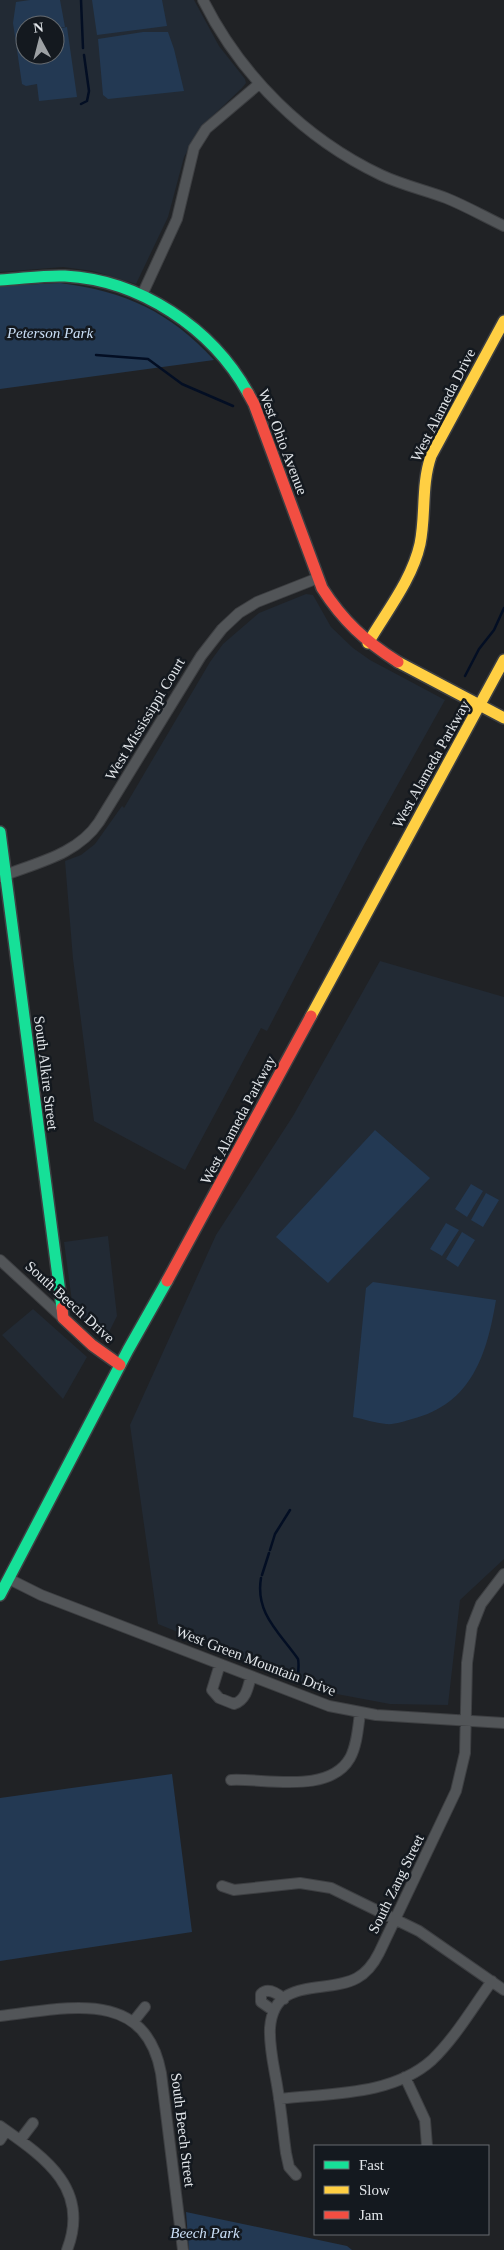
<svg xmlns="http://www.w3.org/2000/svg" width="504" height="2250" font-family="'Times New Roman',serif">
	<style>
		.built { fill: #222a34; fill-rule: evenodd }
		.green { fill: #233953 }
		.lines { fill: none; stroke-linecap: round; stroke-linejoin: round }
		.stream { stroke: #030e23; stroke-width: 2.5 }
		.street-casing { stroke: #3d3f42; stroke-width: 12 }
		.fast-casing { stroke: #3d3f42; stroke-width: 14 }
		.slow-casing { stroke: #3d3f42; stroke-width: 14 }
		.jam-casing { stroke: #3d3f42; stroke-width: 14 }
		.street { stroke: #525558; stroke-width: 10 }
		.fast { stroke: #16e098; stroke-width: 11 }
		.slow { stroke: #ffcf43; stroke-width: 11 }
		.jam { stroke: #f24e42; stroke-width: 11 }
		.labels { text-anchor: middle; dominant-baseline: central; stroke-width: 5; stroke-linejoin: round; paint-order: stroke }
		.park-label { font-size: 15px; font-style: italic; fill: #cbe0f8; stroke: #14191f }
		.street-label { font-size: 15px; fill: #e1e5e9; stroke: #14191f }
	</style>
	<rect width="100%" height="100%" fill="#202225"/>
	<path class="built" d="M0,0H194L219,46L245,79L246,83L242,88L202,126L184,157L168,217L136,284L93,271L63,267L0,272ZM25,25H55V55H25Z
		M306,594L313,595L331,627L353,648L370,660L445,700L364,845L267,1031L261,1028L185,1170L94,1121L73,959L65,861L81,855L95,844L122,806L124,808L210,662L223,644L259,613Z
		M380,961L504,997V1559L460,1600L448,1705L390,1704L326,1692L158,1624L130,1425L216,1235L293,1116Z
		M108,1236L117,1316L106,1338L102,1337L73,1309L64,1242Z
		M33,1309L87,1357L63,1399L2,1335Z"/>
	<path class="green" d="M30,0H60L65,27L55,28V25H25V55H55V29L67,27L77,97L39,101L37,84L26,86L22,84L13,23L16,2Z
		M92,0H162L167,26L97,35Z
		M143,32H168L174,49L184,91L108,99L103,95L98,39Z
		M60,283C125,291 170,312 214,360L0,389V286Z
		M375,1130L430,1178L328,1283L276,1237Z
		M471,1184L483,1191L467,1217L455,1209Z
		M486,1193L499,1200L483,1227L471,1220Z
		M446,1223L459,1230L442,1256L430,1249Z
		M462,1232L475,1240L458,1267L446,1259Z
		M373,1282L496,1300C487,1354 472,1404 412,1419C405,1421 394,1425 386,1424C375,1423 364,1419 353,1417L366,1288Z
		M172,1774L192,1932L0,1961V1798Z
		M186,2212L347,2246L352,2250H189Z"/>
	<g class="lines">
		<path class="stream" d="M81,0L83,48
			M81,104L87,101L89,91L84,55
			M96,355L148,359L182,384L233,406
			M465,676L479,649L494,630L504,608
			M270,1550L275,1534L290,1510
			M262,1575L269,1553
			M261,1578C255,1613 279,1632 298,1659C300,1667 296,1676 300,1683L327,1693"/>
		<g class="street-casing">
			<path id="street" d="M203,0C241,76 305,139 381,175C402,185 425,190 446,198C466,206 485,217 504,226
				M142,295L177,219L194,148L206,129L259,84
				M0,877C35,863 77,855 99,822L201,656L222,629L239,613L257,602L318,578
				M0,1260L63,1318
				M9,1579L41,1595L329,1706L376,1715L504,1723
				M220,1664L212,1690L219,1698L234,1704C246,1700 248,1688 251,1676
				M231,1780C265,1778 329,1795 350,1758C357,1745 358,1728 360,1713
				M222,1886L234,1890L300,1883L331,1888L419,1931L504,1990
				M274,2011L261,2002V1994C268,1987 277,1993 284,1999
				M0,2016C64,2009 145,1986 161,2073L183,2250
				M133,2022L145,2007
				M405,2077L425,2120L427,2146
				M279,2099C329,2093 392,2096 432,2060C455,2038 473,2007 492,1981
				M0,2126C44,2157 91,2188 67,2250
				M0,2140L6,2131
				M20,2140L33,2123
				M296,2175L289,2167L286,2153C283,2131 281,2108 277,2085C274,2067 269,2047 270,2028C274,1975 326,1995 357,1978C368,1972 374,1963 379,1953L456,1791L465,1753L467,1663L472,1627L481,1604L504,1574"/>
		</g>
		<g class="fast-casing">
			<path id="fast" d="M0,280C21,279 44,275 65,276C140,280 212,328 248,393
				M0,832L62,1308
				M0,1595L128,1350L167,1281"/>
		</g>
		<g class="slow-casing">
			<path id="slow" d="M368,643C386,612 412,580 420,544C426,515 421,485 431,456L504,321
				M398,662L504,718
				M311,1016L504,660"/>
		</g>
		<g class="jam-casing">
			<path id="jam" d="M248,393L254,404L322,588C343,621 365,641 398,662
				M167,1281L311,1016
				M62,1308L63,1318L92,1345L120,1365"/>
		</g>
		<use href="#street" class="street"/>
		<use href="#fast" class="fast"/>
		<use href="#slow" class="slow"/>
		<use href="#jam" class="jam"/>
	</g>
	<g class="labels">
		<g class="park-label">
			<text x="50" y="333">Peterson Park</text>
			<text x="205" y="2233">Beech Park</text>
		</g>
		<g class="street-label">
			<text transform="translate(443 405) rotate(-63)">West Alameda Drive</text>
			<text transform="translate(283 442) rotate(69)">West Ohio Avenue</text>
			<text transform="translate(145 719) rotate(-59)">West Mississippi Court</text>
			<text transform="translate(431 764) rotate(-61)">West Alameda Parkway</text>
			<text transform="translate(46 1073) rotate(83)">South Alkire Street</text>
			<text transform="translate(238 1120) rotate(-62)">West Alameda Parkway</text>
			<text transform="translate(70 1302) rotate(42)">South Beech Drive</text>
			<text transform="translate(256 1661) rotate(21)">West Green Mountain Drive</text>
			<text transform="translate(396 1884) rotate(-64)">South Zang Street</text>
			<text transform="translate(183 2130) rotate(83)">South Beech Street</text>
		</g>
	</g>
	<rect x="314" y="2145" width="175" height="90" fill="#14191f" stroke="#666b70"/>
	<rect x="324" y="2161" width="25" height="8" fill="#16e098" stroke="#666b70"/>
	<text x="359" y="2170" font-size="15" fill="#e1e5e9">Fast</text>
	<rect x="324" y="2186" width="25" height="8" fill="#ffcf43" stroke="#666b70"/>
	<text x="359" y="2195" font-size="15" fill="#e1e5e9">Slow</text>
	<rect x="324" y="2211" width="25" height="8" fill="#f24e42" stroke="#666b70"/>
	<text x="359" y="2220" font-size="15" fill="#e1e5e9">Jam</text>
	<g transform="translate(40 40) rotate(353)"><circle r="24" fill="#14191f" stroke="#666b70"/>
	<path d="M0-4L9 19L0 12L-9 19Z" fill="#9da1a4"/>
	<text y="-8" font-size="14" font-weight="bold" text-anchor="middle" fill="#e1e5e9">N</text>
	</g>
</svg>
